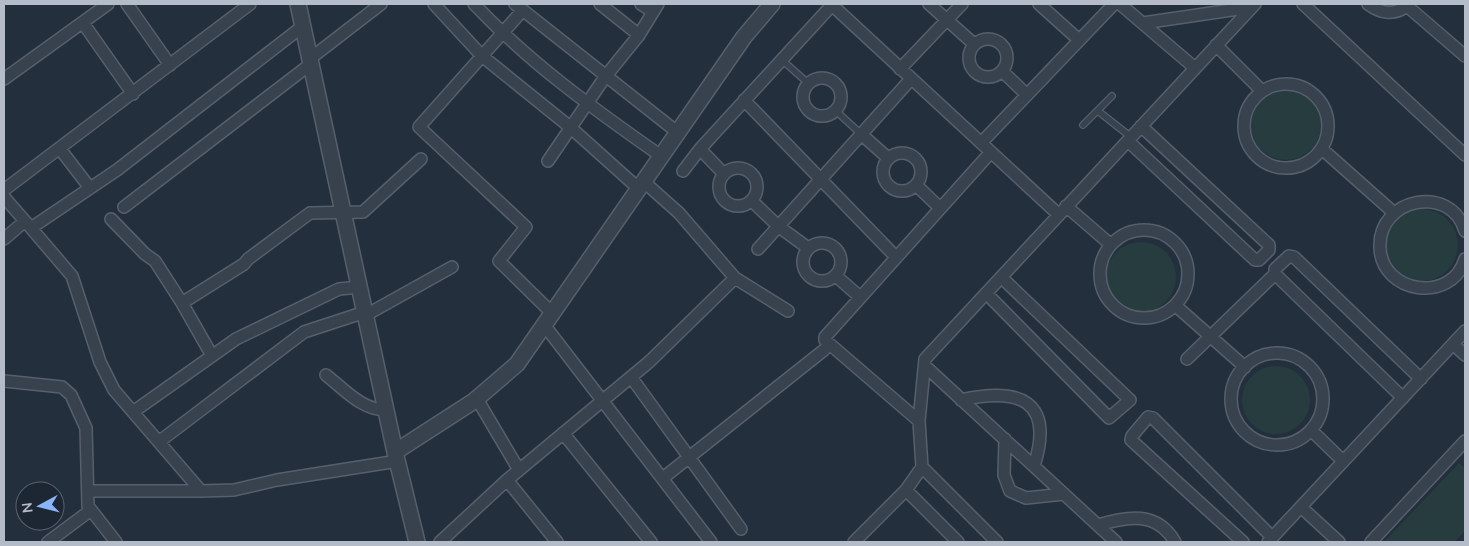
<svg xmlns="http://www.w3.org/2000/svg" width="1469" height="546" font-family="'Nunito Sans',sans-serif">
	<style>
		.green { fill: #263c3f }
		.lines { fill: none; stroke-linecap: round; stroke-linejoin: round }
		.service-casing { stroke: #565f6c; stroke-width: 8 }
		.minor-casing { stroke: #565f6c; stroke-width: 14 }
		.tertiary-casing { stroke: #565f6c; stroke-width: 18 }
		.service { stroke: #38414e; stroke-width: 5.5 }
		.minor { stroke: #38414e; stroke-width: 11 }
		.tertiary { stroke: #38414e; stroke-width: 15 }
	</style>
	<rect width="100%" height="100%" fill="#242f3e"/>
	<path class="green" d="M1251 125a35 35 0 1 1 70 0a35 35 0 1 1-70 0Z
		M1386 245a36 36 0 1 1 72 0a36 36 0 1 1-72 0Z
		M1106 277a35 35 0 1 1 70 0a35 35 0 1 1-70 0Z
		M1242 400a34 34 0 1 1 68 0a34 34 0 1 1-68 0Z
		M1459,463L1465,468V531L1454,542H1384Z"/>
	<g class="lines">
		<g class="service-casing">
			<path id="service" d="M782,60L808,83
				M836,111L861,134
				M1098,111L1131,137
				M1083,125L1112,96"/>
		</g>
		<g class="minor-casing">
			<path id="minor" d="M127,4L170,65
				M434,4L482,56L570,127L638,188
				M474,4C530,63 595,110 661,156
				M515,4L677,132
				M600,4L639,35
				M641,4L652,11
				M831,4L1058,214
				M929,4L974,44
				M1039,4L1079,40
				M1120,4L1195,68
				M1303,4L1465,155
				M1368,4C1381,14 1396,16 1409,4
				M1407,6L1465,56
				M522,11L419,127L526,227L499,261L552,313
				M83,23L133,94
				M1143,23L1252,7
				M969 58a19 19 0 1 1 38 0a19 19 0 1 1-38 0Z
				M1216,45L1262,91
				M311,58L381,4
				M900,69L962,4
				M1002,71L1027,95
				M803 97a19 19 0 1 1 38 0a19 19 0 1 1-38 0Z
				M4,79L108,4
				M1244 126a42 42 0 1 1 84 0a42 42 0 1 1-84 0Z
				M744,100L896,257
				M861,134L888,158
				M1128,141L1255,260H1259L1269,250V245L1141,126
				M981,143L1114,4
				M60,149L90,188
				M700,149L724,174
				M1322,149L1393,212
				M883 172a19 19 0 1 1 38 0a19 19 0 1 1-38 0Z
				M548,161L605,77L639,35L658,4
				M719 187a19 19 0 1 1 38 0a19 19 0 1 1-38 0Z
				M683,171L700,149L832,5
				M916,185L940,208
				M4,190L250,4
				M4,197L31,228L117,170L303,26
				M752,201L778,226L808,248
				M1066,206L1110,244
				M124,207L312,63
				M111,219L145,254L155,261L182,303L211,354
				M31,228L72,276L100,362L114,390L201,491L234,490L277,480L398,461
				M1100 274a44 44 0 1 1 88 0a44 44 0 1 1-88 0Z
				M1465,231C1451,183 1378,198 1380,247C1381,294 1452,304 1465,259
				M4,239L25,221
				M803 262a19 19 0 1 1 38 0a19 19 0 1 1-38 0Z
				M758,249L911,79
				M1275,274L1403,398
				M836,276L860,297
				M735,278L788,311
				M986,293L1109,418L1130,400L1001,277
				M182,303L244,264L248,259L310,213L363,212L421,159
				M1176,306L1245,367
				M366,315L452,267
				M545,326L711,542
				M1453,344L1465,355
				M1231 399a46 46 0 1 1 92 0a46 46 0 1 1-92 0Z
				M1187,359L1275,274V269L1289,256L1294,257L1421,379
				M925,366L1116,542
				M326,375C345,390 362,410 386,410
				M631,377L741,529
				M4,381L62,387L71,395L86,428L88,506L116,542
				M477,399L519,470
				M961,400C1019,387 1055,400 1034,466
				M133,412L236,339L339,289L360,287
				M919,421L825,340V337L991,152
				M1311,430L1343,461
				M563,433L651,542
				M1005,439L1004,475L1010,491L1026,498L1064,494
				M160,441L304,332L365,312
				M922,467L997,542
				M663,478L824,350
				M507,480L557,542
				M906,490L958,542
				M88,491H201
				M1301,507L1339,542
				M1098,525C1128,516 1157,511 1175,542
				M48,542L91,510
				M440,542L507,480L649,362L735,278L679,213L643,181
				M854,542L906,490L922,467L919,421L925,359L1255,4
				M1243,542L1131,440L1132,436L1148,417L1153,418L1272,537
				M1268,542L1465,331
				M1371,542L1465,441"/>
		</g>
		<g class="tertiary-casing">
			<path id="tertiary" d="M298,4L395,452L417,542
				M395,452L474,401L517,364L744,37L772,4"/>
		</g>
		<use href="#service" class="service"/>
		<use href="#minor" class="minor"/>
		<use href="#tertiary" class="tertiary"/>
	</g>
	<rect width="1469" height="546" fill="none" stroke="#b4bcc9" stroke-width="10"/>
	<g transform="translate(40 506) rotate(263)"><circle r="24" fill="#1d2633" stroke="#59626f"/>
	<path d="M0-4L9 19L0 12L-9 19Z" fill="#8ab4f8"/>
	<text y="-8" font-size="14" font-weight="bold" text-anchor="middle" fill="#b4bcc9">N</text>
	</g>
</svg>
